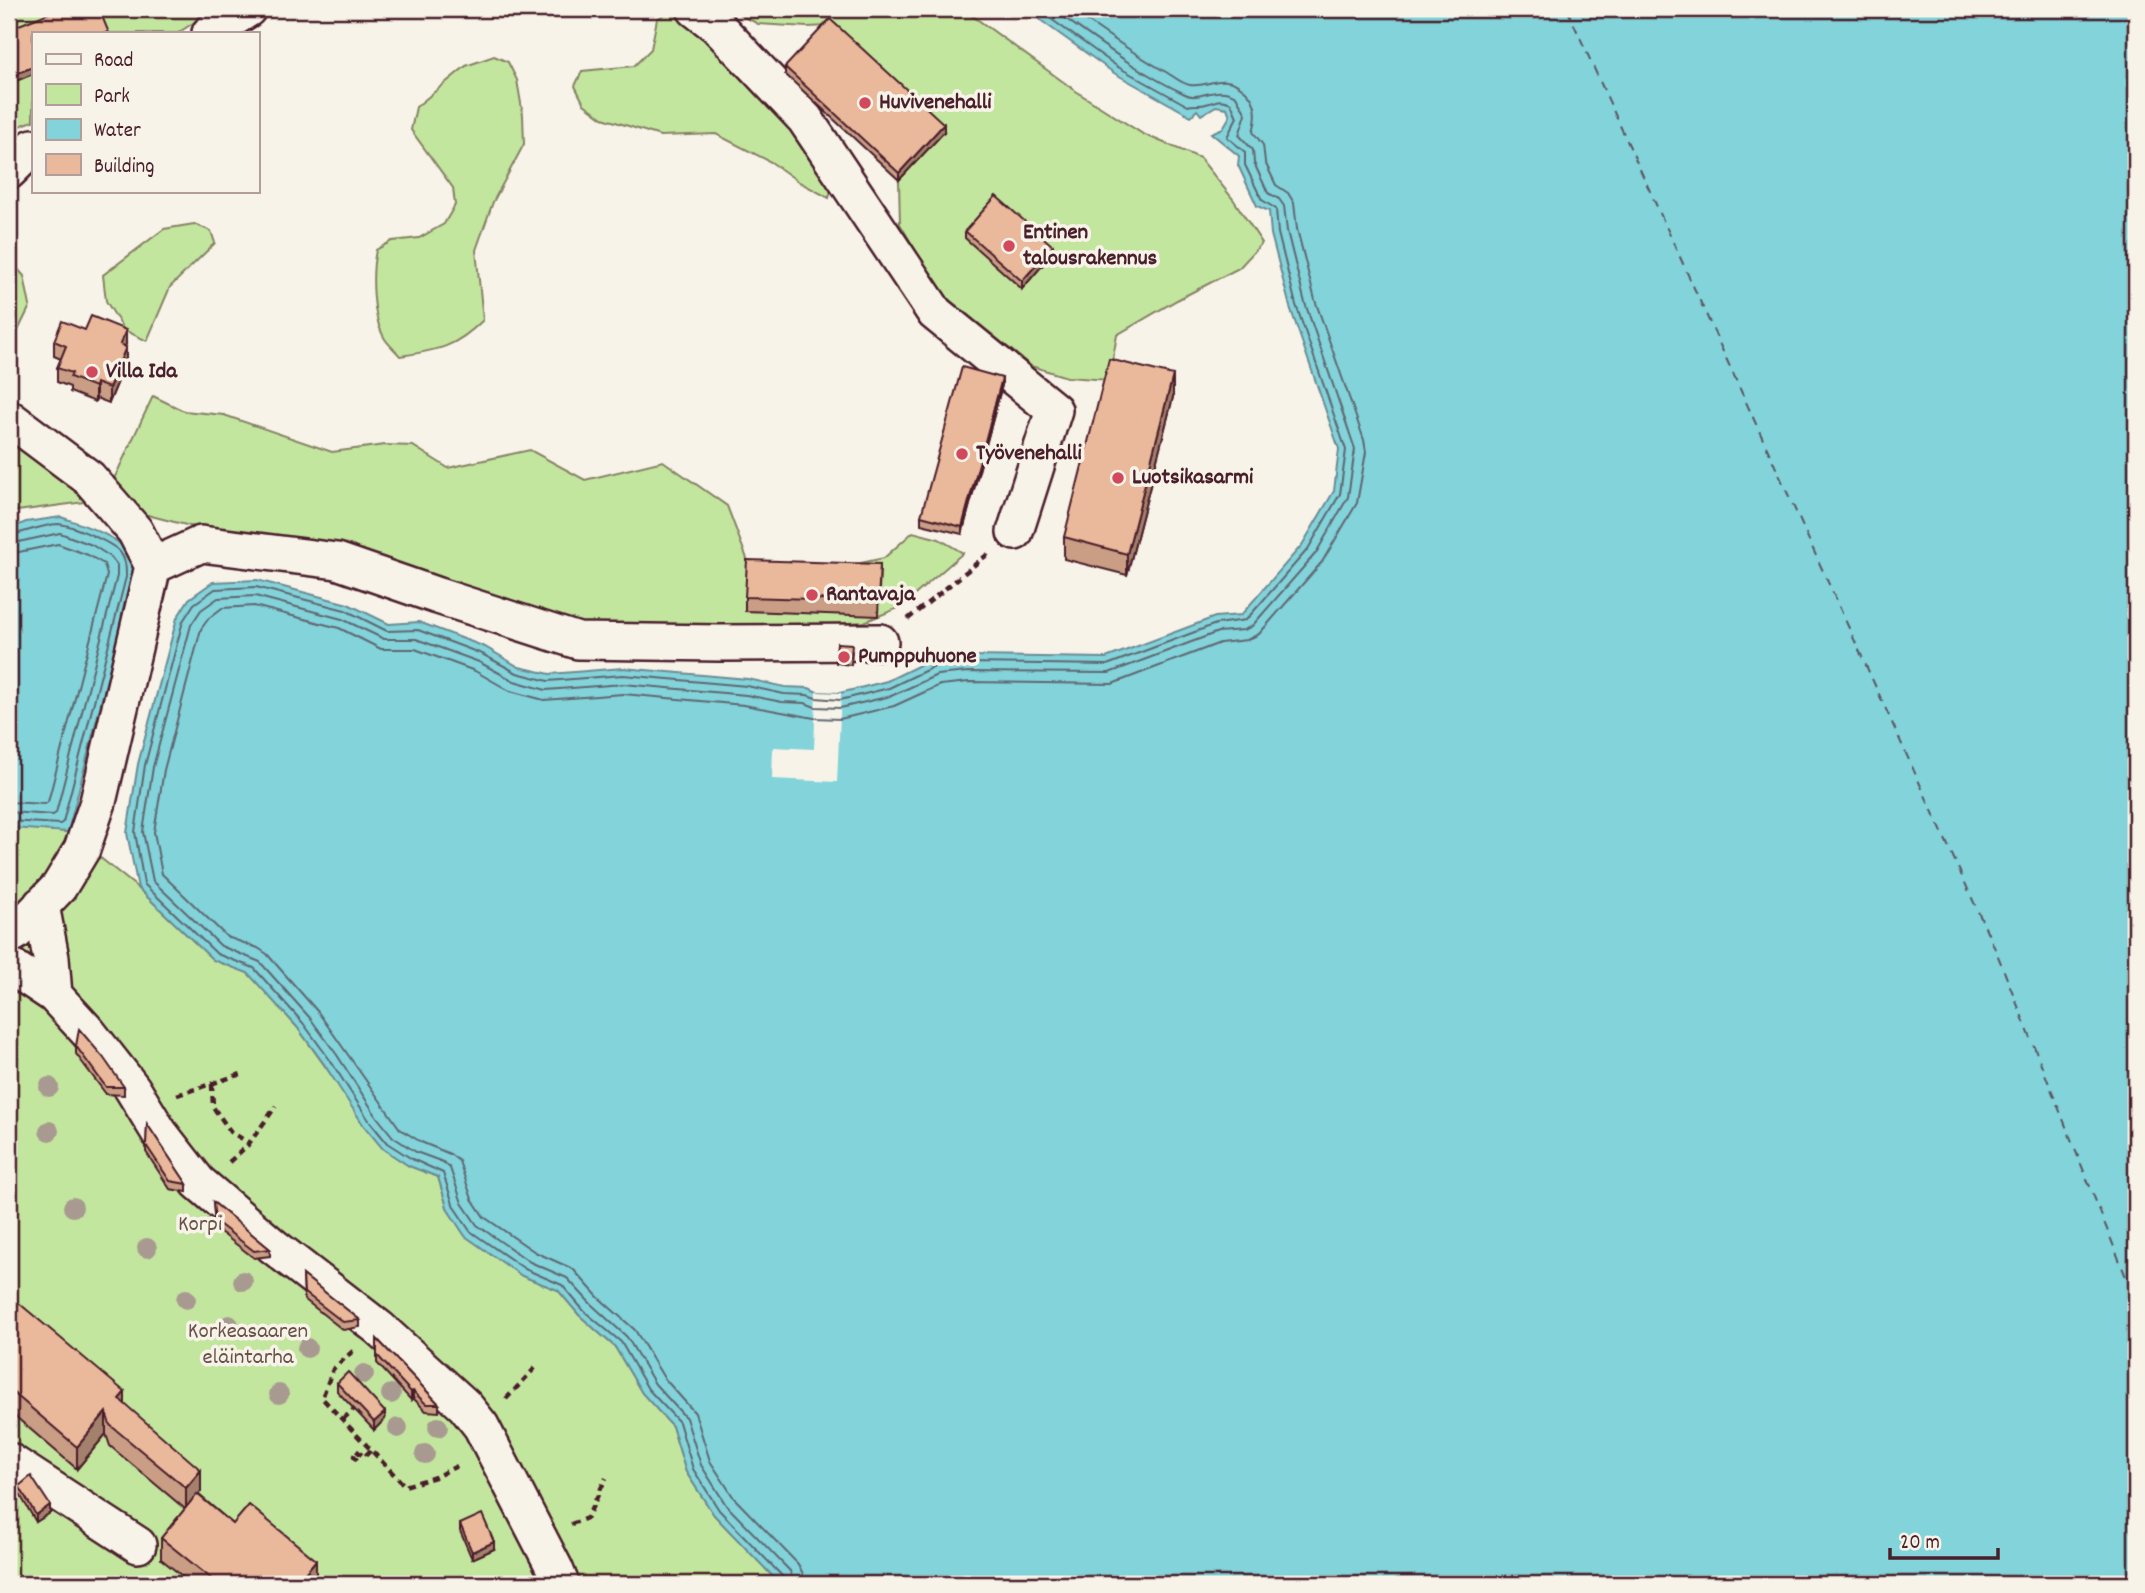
<svg xmlns="http://www.w3.org/2000/svg" width="2145" height="1593" font-family="Dekko,sans-serif">
	<style>
		.green { fill: #c3e69f; stroke: #868265; stroke-width: 2 }
		.water { fill: #82d3da; stroke: #6c8b94; stroke-width: 2 }
		.pier { fill: #f7f3e8 }
		.lines { fill: none; stroke-linecap: round; stroke-linejoin: round }
		.shore { stroke: #606771; stroke-width: 2 }
		.ferry { stroke: #5b5560; stroke-width: 2; stroke-dasharray: 9 7; stroke-linecap: butt }
		.minor-casing { stroke: #4a1f2b; stroke-width: 40 }
		.path { stroke: #4a1f2b; stroke-width: 4.5; stroke-dasharray: 7 5; stroke-linecap: butt }
		.minor { stroke: #f7f3e8; stroke-width: 35 }
		.tree { fill: #a89a90 }
		.wall { fill: #c99e85; stroke: #4a1f2b; stroke-width: 2 }
		.shaded-wall { fill: #a4816c; stroke: #4a1f2b; stroke-width: 2 }
		.building { fill: #eab89b; stroke: #4a1f2b; stroke-width: 2 }
		.poi-dot { fill: #d1495b; stroke: #f7f3e8; stroke-width: 2.5 }
		.labels { text-anchor: middle; dominant-baseline: central; stroke-width: 7; stroke-linejoin: round; paint-order: stroke }
		.poi-label { font-size: 23px; font-weight: bold; fill: #4a1f2b; stroke: #f7f3e8; text-anchor: start }
		.park-label { font-size: 23px; fill: #685148; stroke: #f7f3e8 }
	</style>
	<rect width="100%" height="100%" fill="#f7f3e8"/>
	<filter id="ink" filterUnits="userSpaceOnUse"><feTurbulence type="fractalNoise" baseFrequency=".0143" numOctaves="2"/><feDisplacementMap in="SourceGraphic" scale="14" xChannelSelector="R" yChannelSelector="G"/><feConvolveMatrix kernelMatrix="1 2 1 2 8 2 1 2 1" color-interpolation-filters="sRGB"/></filter>
	<g filter="url(#ink)">
		<path class="green" d="M9,9H214L178,33H33V121L9,130Z
			M730,9H963L1080,94L1143,134L1200,158L1233,199L1262,243L1239,268L1177,300L1117,335L1109,380L1067,377L1031,366L941,293L900,224L899,180L944,131L830,26L807,27L758,24Z
			M670,11L700,29L749,79L797,136L832,187L829,198L799,182L771,162L716,134L660,136L603,118L584,104L575,86L582,71L634,66L651,49L657,19Z
			M494,56L508,62L517,80L523,115L524,144L493,202L476,250L483,320C455,348 438,350 400,356C396,351 389,345 385,339C372,318 371,274 376,250L392,241L419,238L444,224L455,205L453,188L411,130L416,107L466,66Z
			M194,224L211,231L215,243L170,287L147,341L124,330L106,301L103,275L164,229Z
			M9,259L24,276L30,306L9,349Z
			M153,396L184,411L224,415L332,452L385,445L413,446L448,468L530,450L585,480L663,461L727,506L749,564L847,566L884,558L913,532L939,539L963,553L901,607L864,622L798,626H571L237,532L190,526L136,512L112,483Z
			M9,440L74,481L85,502L9,512Z
			M9,827L68,832L138,888L213,960L248,973L297,1027L345,1094L409,1166L438,1177L448,1210L522,1276L558,1290L579,1315L615,1347L642,1393L672,1426L686,1472L714,1515L780,1584H9Z"/>
		<path class="water" d="M1025,9H2136V1584H780L714,1515L686,1472L672,1426L642,1393L615,1347L579,1315L558,1290L522,1276L465,1236L448,1210L438,1177L409,1166L383,1149L364,1126L324,1064L297,1027L248,973L213,960L138,888L127,833L138,764L177,618L189,599L213,582L257,580L348,604L389,624L419,622L485,647L519,667L550,674L623,668L748,679L785,687L809,688L817,692L840,693L887,681L932,659L967,656L1106,658L1215,617L1241,615L1302,545L1334,491L1339,449L1290,307L1271,234L1269,211L1257,206L1238,165L1239,156L1211,133L1223,128L1230,116L1227,108L1216,106L1201,115L1197,110L1191,116L1114,73Z
			M61,517C82,525 126,537 133,561C134,566 133,573 133,578L68,832L11,828L9,827V529L26,522Z"/>
		<path class="pier" d="M816,692L841,693L837,782L772,779L773,747L814,749Z"/>
		<g class="lines">
			<path class="shore" d="M9,535C25,533 41,525 58,524C70,524 110,542 119,551C126,559 126,567 126,577L63,822L60,824L9,821
				M9,544L60,533L92,545L111,557L117,565V576L56,813L53,815L9,812
				M9,554L58,544L88,555L104,564L107,575L48,802L45,804L9,802
				M785,1584L783,1577L719,1510L693,1469L679,1422L648,1389L621,1342L584,1311L562,1285L525,1269L470,1231L454,1207L443,1173L412,1159L387,1143L370,1122L330,1060L303,1023L254,968L217,954L144,884L135,832L145,765L183,621L194,604L215,589L256,587L345,610L387,631L418,630L482,654L517,673L548,681L623,675L747,686L784,694L807,695L816,698L840,700L889,688L935,666L968,663L1107,665L1216,624L1246,620L1308,549L1340,494L1346,450L1296,305L1278,233L1276,209L1262,200L1245,165V152L1227,137L1237,117L1231,103C1217,98 1219,101 1206,104C1201,106 1194,104 1188,106L1118,67L1037,9
				M794,1584L790,1571L726,1505L701,1465L686,1418L655,1384L627,1337L591,1304L567,1278L530,1262L477,1225L462,1203L450,1168L443,1162L416,1152L393,1137L377,1117L337,1055L310,1018L260,962L221,946L153,881L143,832L153,767L191,625L201,610L218,598L255,596L342,619L384,639H416L479,662L514,681L546,690L623,684L746,695L782,702L805,703L815,707L840,708L891,696L937,675L968,672L1109,673L1218,632L1244,630L1252,626L1316,553L1348,497L1355,449L1305,303L1287,231L1284,206L1279,199L1268,193L1254,163L1253,150L1239,135L1246,114L1236,96C1215,84 1200,102 1185,94C1137,72 1095,39 1052,9
				M804,1584L803,1574L798,1564L734,1498L710,1461L695,1413L664,1378L635,1330L598,1297L573,1269L535,1252L484,1217L472,1199L459,1161L450,1154L421,1142L400,1129L318,1012L267,954L258,948L227,937L162,874L154,832L164,770L201,629L209,618L222,608L254,606L339,628L381,649H415L475,671L510,691L544,700L623,694L744,705L814,718L840,719L894,706L940,685L969,682L1112,684L1220,643L1247,640L1259,634L1322,562L1357,503L1366,452L1364,440L1315,300L1297,229L1294,203L1288,193L1276,185L1265,162L1263,145L1253,132C1258,116 1257,99 1242,88C1222,72 1208,88 1190,85C1182,84 1173,76 1166,72C1132,53 1102,31 1070,9"/>
			<path class="ferry" d="M1567,9L1996,951L2136,1302"/>
			<g class="minor-casing">
				<path id="minor" d="M695,9L716,25L805,119L935,313L1054,410L1015,532
					M210,33L248,9
					M9,171L33,147
					M9,418L89,478L135,531L153,566L98,802L82,849L59,887L16,932L9,936
					M153,566L201,544L337,561L438,596L578,641L719,643L880,642
					M41,905L51,958L54,995
					M9,965L54,995L88,1032L132,1088L159,1132L198,1182L273,1246L379,1328L465,1406L481,1426L555,1569L561,1584
					M9,1461L138,1545"/>
			</g>
			<path class="path" d="M908,619L988,554
				M212,1084L213,1107L231,1132L249,1143
				M177,1095L244,1073
				M229,1162L248,1145L276,1106
				M353,1351L333,1369L322,1398L405,1486L435,1477L461,1464
				M506,1399L535,1368
				M343,1419L354,1409
				M357,1460L354,1456L356,1450L364,1457L371,1450
				M571,1524L587,1518L606,1478"/>
			<use href="#minor" class="minor"/>
		</g>
		<g class="tree">
			<circle cx="49" cy="1087" r="10"/>
			<circle cx="49" cy="1131" r="10"/>
			<circle cx="73" cy="1207" r="10"/>
			<circle cx="147" cy="1248" r="10"/>
			<circle cx="243" cy="1281" r="10"/>
			<circle cx="186" cy="1299" r="10"/>
			<circle cx="229" cy="1325" r="10"/>
			<circle cx="307" cy="1348" r="10"/>
			<circle cx="364" cy="1374" r="10"/>
			<circle cx="279" cy="1394" r="10"/>
			<circle cx="391" cy="1394" r="10"/>
			<circle cx="438" cy="1427" r="10"/>
			<circle cx="398" cy="1428" r="10"/>
			<circle cx="425" cy="1454" r="10"/>
		</g>
		<path class="wall" d="M785,67L944,132L899,180L785,74Z
			M965,231L1053,253L1022,289L965,238Z
			M85,330L126,344L125,346L126,362L109,403L96,398L95,402L70,392V387L57,382V368L61,359L54,356V341Z
			M1002,385L962,534L921,524V516Z
			M1173,397L1127,575L1064,559V537Z
			M880,564L878,616L745,611V597Z
			M837,643L852,651L851,665L836,663Z
			M76,1046L124,1087V1095L106,1094L76,1054Z
			M147,1124L187,1184V1192L170,1189L146,1152Z
			M213,1202L270,1249V1256L254,1258L215,1228Z
			M303,1275L360,1320V1327L343,1330L304,1299Z
			M9,1305L125,1405L201,1491L198,1494L233,1524L316,1582L314,1584H192L161,1559V1538L185,1509L110,1446L106,1434L77,1469L9,1411Z
			M377,1339L439,1404V1412L426,1411L413,1398L411,1400L377,1363Z
			M337,1383L385,1419L374,1430L337,1391Z
			M19,1486L50,1513L36,1522L19,1493Z
			M460,1524L494,1549L472,1559L460,1531Z"/>
		<path class="shaded-wall" d="M33,67V74L9,84V76Z
			M944,124V132L899,180V173Z
			M1053,246V253L1022,289V281Z
			M126,330V344L120,358V344Z
			M126,347V362L109,403V388Z
			M1173,375V397L1127,575V554Z
			M1002,378V385L962,534V527Z
			M96,383V398L95,402V387Z
			M413,1391V1398L411,1400V1392Z
			M125,1392V1413L119,1399Z
			M106,1412V1434L77,1469V1447Z
			M385,1412V1419L374,1430V1422Z
			M201,1470V1491L186,1510V1488Z
			M50,1505V1513L36,1522V1515Z
			M494,1542V1549L472,1559V1552Z
			M316,1560V1582L314,1584H296Z"/>
		<path class="building" d="M59,9H99L109,33H33V67L9,76V29Z
			M830,19L944,124L899,173L785,67Z
			M996,196L1053,246L1022,281L965,231Z
			M91,316L126,330L120,344L126,347L109,388L96,383L95,387L70,377L72,373L57,368L66,346L54,341L62,321L85,330Z
			M1109,359L1173,375L1127,554L1064,537Z
			M962,367L1002,378L962,527L921,516Z
			M747,560L880,564L878,601L745,597Z
			M837,643L852,644L851,657L836,656Z
			M79,1029L103,1057L124,1087H106L76,1046Z
			M147,1124L187,1184L170,1181L146,1145Z
			M213,1202L270,1249L254,1251L215,1221Z
			M303,1275L360,1320L343,1322L304,1292Z
			M14,1299L125,1392L119,1399L201,1470L186,1488L110,1425L106,1412L77,1447L9,1389V1305Z
			M377,1339L439,1404H426L413,1391L411,1392L377,1355Z
			M348,1372L385,1412L374,1422L337,1383Z
			M31,1476L50,1505L36,1515L19,1486Z
			M197,1494L233,1524L249,1505L316,1560L296,1584H218L161,1538Z
			M482,1514L494,1542L472,1552L460,1524Z"/>
	</g>
	<g class="poi-dot">
		<circle cx="865" cy="103" r="7"/>
		<circle cx="1009" cy="246" r="7"/>
		<circle cx="92" cy="372" r="7"/>
		<circle cx="962" cy="454" r="7"/>
		<circle cx="1118" cy="478" r="7"/>
		<circle cx="812" cy="595" r="7"/>
		<circle cx="844" cy="657" r="7"/>
	</g>
	<g class="labels">
		<g class="poi-label">
			<text x="879" y="103">Huvivenehalli</text>
			<text x="1023" y="233">Entinen<tspan x="1023" dy="26">talousrakennus</tspan></text>
			<text x="106" y="372">Villa Ida</text>
			<text x="976" y="454">Työvenehalli</text>
			<text x="1132" y="478">Luotsikasarmi</text>
			<text x="826" y="595">Rantavaja</text>
			<text x="858" y="657">Pumppuhuone</text>
		</g>
		<g class="park-label">
			<text x="200" y="1225">Korpi</text>
			<text x="248" y="1332">Korkeasaaren<tspan x="248" dy="26">eläintarha</tspan></text>
		</g>
	</g>
	<rect width="2145" height="1593" fill="none" stroke="#f7f3e8" stroke-width="35"/>
	<rect x="18" y="18" width="2110" height="1558" fill="none" stroke="#4a1f2b" stroke-width="2.5" filter="url(#ink)"/>
	<rect x="32" y="32" width="228" height="161" fill="#f7f3e8" stroke="#b29e9c" stroke-width="2"/>
	<rect x="46" y="54" width="35" height="10" fill="#f7f3e8" stroke="#b29e9c" stroke-width="2"/>
	<text x="94" y="66" font-size="21" fill="#4a1f2b">Road</text>
	<rect x="46" y="84" width="35" height="21" fill="#c3e69f" stroke="#b29e9c" stroke-width="2"/>
	<text x="94" y="102" font-size="21" fill="#4a1f2b">Park</text>
	<rect x="46" y="119" width="35" height="21" fill="#82d3da" stroke="#b29e9c" stroke-width="2"/>
	<text x="94" y="136" font-size="21" fill="#4a1f2b">Water</text>
	<rect x="46" y="154" width="35" height="21" fill="#eab89b" stroke="#b29e9c" stroke-width="2"/>
	<text x="94" y="172" font-size="21" fill="#4a1f2b">Building</text>
	<path d="M1890 1548v10h108v-10" fill="none" stroke="#4a1f2b" stroke-width="3.5"/>
	<text x="1900" y="1548" font-size="21" fill="#4a1f2b" stroke="#f7f3e8" stroke-width="5" paint-order="stroke">20 m</text>
</svg>
